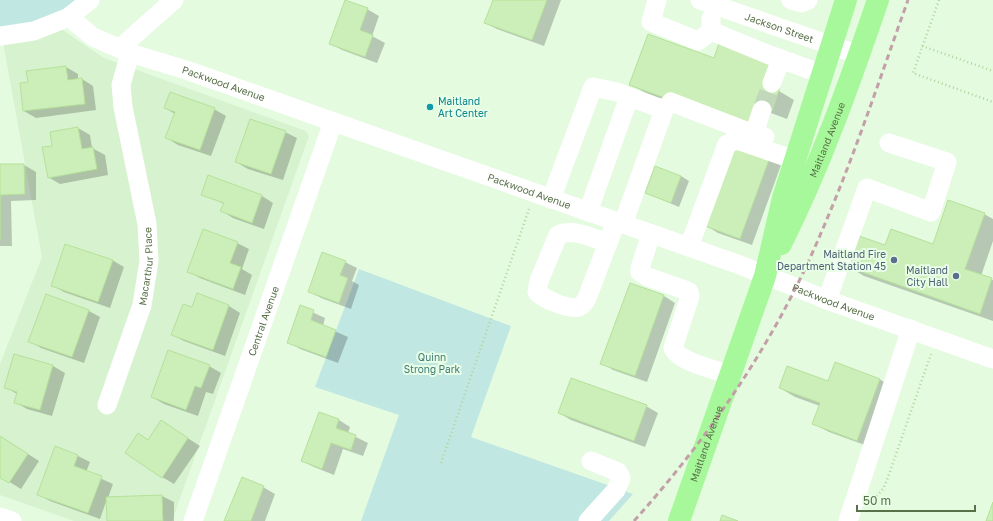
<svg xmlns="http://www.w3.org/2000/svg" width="993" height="521" font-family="'Golos Text',sans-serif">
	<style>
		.residential { fill: #d7f2cf }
		.green { fill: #c0e7e1 }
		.shadow { fill: #0003 }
		.building { fill: #ccefb9; stroke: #b5e19a }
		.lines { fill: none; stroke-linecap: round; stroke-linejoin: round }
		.minor-tunnel { stroke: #c1d8ba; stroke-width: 19; stroke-dasharray: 19 10; stroke-linecap: butt }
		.path { stroke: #b1d49d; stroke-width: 2.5; stroke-dasharray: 1 3; stroke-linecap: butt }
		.minor { stroke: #fff; stroke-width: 19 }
		.major { stroke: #a6f89a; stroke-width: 22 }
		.rail { stroke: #c3a0a8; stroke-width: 3; stroke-dasharray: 6 4; stroke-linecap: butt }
		.culture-dot { fill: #0f9aa8; stroke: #e9fee6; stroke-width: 1.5 }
		.service-dot { fill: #5c6f8a; stroke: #e9fee6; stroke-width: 1.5 }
		.labels { text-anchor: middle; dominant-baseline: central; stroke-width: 4; stroke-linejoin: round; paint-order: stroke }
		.street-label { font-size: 10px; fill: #597149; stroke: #e9fee6 }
		.culture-label { font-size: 10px; fill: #0d838f; stroke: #e9fee6; text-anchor: start }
		.service-label { font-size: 10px; fill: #4e5e75; stroke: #e9fee6; text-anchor: end }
		.park-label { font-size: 10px; fill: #447b79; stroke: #e9fee6 }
	</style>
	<rect width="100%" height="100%" fill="#e4fbe0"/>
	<path class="residential" d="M0,1L42,16L104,58L306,131L309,136L172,521H74L0,495V364L42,257L0,26Z"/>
	<path class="green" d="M0,0H90L0,35Z
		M359,269L511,326L471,437L633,494L609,521H361L399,415L315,387Z"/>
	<path class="shadow" d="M494,0H561L544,46L497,29L485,23Z
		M367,9L379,16L372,36L385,43L377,63L342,50L331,44Z
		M714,59L786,71L779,91L794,100L787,119L771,113L763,136L646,93L631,85Z
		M66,67L78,74V80L82,79L93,86L96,110L36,118L24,111L29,83Z
		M165,108L214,109L226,116L211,156L178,145L167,138L175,114Z
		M78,128L90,135L92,148L105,155L108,175L60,184L48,177L53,146L51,133Z
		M285,132L297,138L283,180L248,169L236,162Z
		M736,146L781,165L752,245L718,233L707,226Z
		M0,165H24L36,172V200L11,201L12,246H0Z
		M681,176L689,181L679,207L646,193Z
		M203,194L262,196L273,203L264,229L233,218L222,211L224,204Z
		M984,214L993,219V241L981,276L993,280V321L864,276L849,267L886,246L933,245Z
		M237,243L249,249L242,269L252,275L245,295L200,278L188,271Z
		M112,260L124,267L110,308L64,292L52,285Z
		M345,262L357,268L352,281L359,285L351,309L321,298L309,291Z
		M198,295L229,306L240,313L225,356L184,341L173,335L193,308Z
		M664,296L675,303L647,382L613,370L602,363Z
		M301,307L325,318L323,326L348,337L338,363L300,349L288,342Z
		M89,311L100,317L84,363L41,348L30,341Z
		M14,355L53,366L65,373L52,416L27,409L15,402L17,394L5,387Z
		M209,366L221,373L213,394L206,392L198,416L164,404L152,397Z
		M879,379L895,388L873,448L829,432L814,424L820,406L795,397L780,388Z
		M646,406L658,413L645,447L571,420L559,413Z
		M339,420L350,427L348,433L368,443L363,456L343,449L334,475L314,467L302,461Z
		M161,421L200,446L174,484L162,477L139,434L148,440Z
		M0,436L39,461L21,489L0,476Z
		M56,447L78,456L90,462L86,472L113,484L108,498L162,496L174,502V521H108L107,499L100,519L50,501L38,494Z
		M263,487L275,494L265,521H226Z"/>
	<path class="building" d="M345,0L368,8L360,30L373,35L365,57L329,44Z
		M493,0H547L532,40L484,23Z
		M648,34L714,58L719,43L771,62L763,84L779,90L772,111L756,105L748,128L629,85Z
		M66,66L68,80L82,78L85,104L23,111L20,83L28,82L26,71Z
		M170,92L215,108L200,150L165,138L175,112L164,108Z
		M250,119L286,131L271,174L235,162Z
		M78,127L82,149L93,147L97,169L48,178L42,147L52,146L50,132Z
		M735,145L770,157L740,239L705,226Z
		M0,164H24L25,194L0,195V240Z
		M655,166L681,176L671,203L645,193Z
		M208,175L262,195L252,223L220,211L224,203L201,195Z
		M948,200L985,213L965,269L992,278L980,314L848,267L859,236L885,245L891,229L933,244Z
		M203,229L238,242L230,263L241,267L233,289L187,272Z
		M65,244L113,260L98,302L51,286Z
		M322,252L346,261L340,275L348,278L339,303L308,292Z
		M630,283L664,295L635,376L600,364Z
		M197,293L229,305L213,350L171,335L183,304L192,307Z
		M46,294L89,310L72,357L28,342Z
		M300,305L314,310L311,320L336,330L326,357L287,343Z
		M168,350L210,365L201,388L195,386L186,410L151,397Z
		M14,354L53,365L40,410L14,403L17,392L4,388Z
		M835,362L880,379L857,441L812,424L820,403L779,388L787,366L828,381Z
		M571,378L647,405L634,441L558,413Z
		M319,412L339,419L336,428L356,435L351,450L331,443L322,469L301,461Z
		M161,420L188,438L162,478L125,453L138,433L148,440Z
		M0,436L28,454L9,483L0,478Z
		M55,446L78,455L74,466L102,476L88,513L37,495Z
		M242,477L264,486L254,513L251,521H224Z
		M162,495L163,521H107L106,497Z
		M993,502V521H986Z
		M722,515L738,521H720Z"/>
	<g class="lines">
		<path class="minor-tunnel" d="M762,110L772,83"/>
		<path class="path" d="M939,0L913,73L993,102
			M922,46L993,71
			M441,463L529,209
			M874,499L883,489L887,480L931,354"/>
		<g class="minor">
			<path d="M657,0L651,22L698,41L711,31V19"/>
			<path id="s1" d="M700,0L859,55"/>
			<path d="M791,0L801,3L808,0"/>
			<path id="s2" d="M69,17L93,37L130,53L186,70L740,265L827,300L993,359"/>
			<path d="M711,31L767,54L822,74"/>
			<path d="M0,36L34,31L69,17L90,0"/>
			<path d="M120,48L174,0"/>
			<path d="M772,83L781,59"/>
			<path d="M762,110L754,134L765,137"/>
			<path d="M551,199L593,87L617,92L664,110"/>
			<path d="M588,212L629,97"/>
			<path d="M623,224L664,110L671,102L754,134"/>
			<path d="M651,234L640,268V272L648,277L685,290L689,292L690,296L673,348C679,362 716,370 731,375"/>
			<path d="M608,243C593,238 573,228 558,235L539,281L537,292C543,299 569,310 579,307C583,305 585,302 587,298L616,222"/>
			<path d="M689,247L727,144L737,140L795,160"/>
			<path d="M827,300L867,188L931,212L947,162L889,143"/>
			<path id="s3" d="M107,405L142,305L149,261L147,224L123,107L121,85L130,53"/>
			<path d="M0,517L12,521"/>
			<path id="s4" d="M193,521L333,122"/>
			<path d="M588,521L616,490L621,478L618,472L591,461"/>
			<path d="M848,521L911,329"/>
		</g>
		<g class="major">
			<path id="s5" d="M781,244C820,166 850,82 878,0"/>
			<path id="s6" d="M679,521L765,276L783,198L846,0"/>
		</g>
		<path class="rail" d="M634,521C711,435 776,340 821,233C854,157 880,78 908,0"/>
	</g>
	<circle class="culture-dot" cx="430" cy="107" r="4"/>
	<g class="service-dot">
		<circle cx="894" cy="260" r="4"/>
		<circle cx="956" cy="276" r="4"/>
	</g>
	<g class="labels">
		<g class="street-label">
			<text stroke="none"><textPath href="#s1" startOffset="84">Jackson Street</textPath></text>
			<text stroke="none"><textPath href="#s2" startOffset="170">Packwood Avenue</textPath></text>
			<text stroke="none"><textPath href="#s5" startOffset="114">Maitland Avenue</textPath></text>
			<text stroke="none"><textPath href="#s2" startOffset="494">Packwood Avenue</textPath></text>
			<text stroke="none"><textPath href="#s3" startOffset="145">Macarthur Place</textPath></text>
			<text stroke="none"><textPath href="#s2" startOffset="818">Packwood Avenue</textPath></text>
			<text stroke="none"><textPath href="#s4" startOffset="212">Central Avenue</textPath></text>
			<text stroke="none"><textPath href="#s6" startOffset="82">Maitland Avenue</textPath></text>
		</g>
		<g class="culture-label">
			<text x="438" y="101">Maitland<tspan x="438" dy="12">Art Center</tspan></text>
		</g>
		<g class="service-label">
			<text x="886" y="254">Maitland Fire<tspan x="886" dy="12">Department Station 45</tspan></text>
			<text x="948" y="270">Maitland<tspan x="948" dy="12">City Hall</tspan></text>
		</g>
		<g class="park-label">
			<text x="432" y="357">Quinn<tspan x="432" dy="12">Strong Park</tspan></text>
		</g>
	</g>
	<path d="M857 505v6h118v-6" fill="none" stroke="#597149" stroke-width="2"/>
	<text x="863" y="505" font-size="12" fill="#597149" stroke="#e9fee6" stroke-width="3" paint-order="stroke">50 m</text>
</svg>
